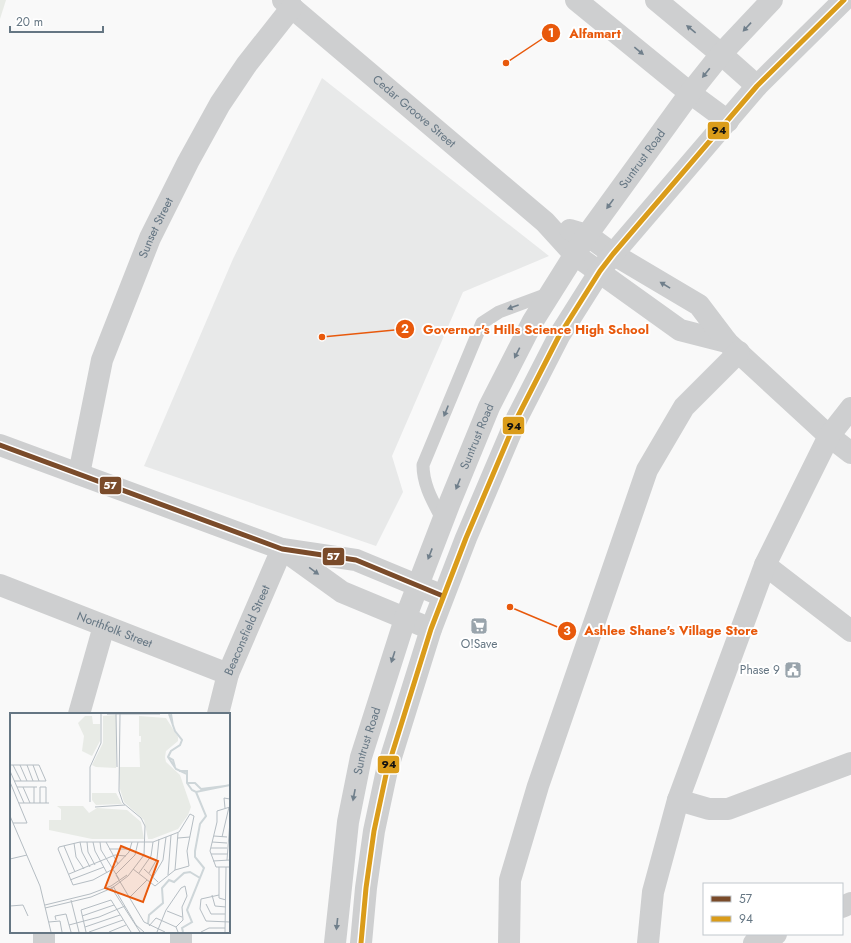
<svg xmlns="http://www.w3.org/2000/svg" width="851" height="943" font-family="Jost,sans-serif">
	<style>
		.built { fill: #e8e9e9 }
		.grass { fill: #e8ebe6 }
		.lines { fill: none; stroke-linecap: round; stroke-linejoin: round }
		.service { stroke: #cecfd0; stroke-width: 13 }
		.minor { stroke: #cecfd0; stroke-width: 22 }
		.tertiary { stroke: #cecfd0; stroke-width: 22 }
		.bus-1-casing { stroke: #fff; stroke-width: 8 }
		.bus-2-casing { stroke: #fff; stroke-width: 8 }
		.bus-1 { stroke: #7a4b2a; stroke-width: 5 }
		.bus-2 { stroke: #da9c1a; stroke-width: 5 }
		.oneway { fill: #707f8b }
		.labels { text-anchor: middle; dominant-baseline: central; stroke-width: 4; stroke-linejoin: round; paint-order: stroke }
		.street-label { font-size: 12px; fill: #657683; stroke: #fff }
		.poi-label { font-size: 12px; fill: #657683; stroke: #fff }
		.inset-river { fill: none; stroke: #ced6d9; stroke-width: 2 }
		.inset-road { fill: none; stroke: #b5bdc3; stroke-width: 1 }
		.view { fill: #e8590c; fill-opacity: 0.15; stroke: #e8590c; stroke-width: 2 }
		.inset-edge { fill: none; stroke: #657683; stroke-width: 2 }
		.leader { fill: none; stroke: #e8590c; stroke-width: 1.5 }
		.callout-dot { fill: #e8590c; stroke: #fff; stroke-width: 1.5 }
		.mark-label { font-size: 12px; text-anchor: middle; font-weight: bold; fill: #fff }
		.callout-label { font-size: 13px; text-anchor: middle; font-weight: bold; fill: #e8590c; stroke: #fff; stroke-width: 4; stroke-linejoin: round; paint-order: stroke }
		.line-badge { stroke: #fff; stroke-width: 1.5 }
		.badge-label { font-size: 11px; text-anchor: middle; font-weight: bold; fill: #fff }
		.pale-badge-label { font-size: 11px; text-anchor: middle; font-weight: bold; fill: #111 }
	</style>
	<rect width="100%" height="100%" fill="#f9f9f9"/>
	<path class="built" d="M322,78L549,256L463,292L392,456L403,492L376,546L144,466L233,259Z"/>
	<path class="grass" d="M0,0H6L0,19Z"/>
	<g class="lines">
		<path class="service" d="M443,521C434,503 423,486 423,465L482,323L499,312L550,293"/>
		<g class="minor">
			<path id="s1" d="M283,0L545,222L574,254L680,330L727,342"/>
			<path d="M721,54L757,86"/>
			<path d="M690,93L728,121"/>
			<path d="M570,230L587,235L613,254L699,305L727,342L829,436L851,453"/>
			<path d="M0,445L282,549L356,560L443,596"/>
			<path id="s2" d="M79,474L102,360L150,238L188,162L220,104L247,64L292,7"/>
			<path d="M285,551L342,592L431,629"/>
			<path d="M765,565L851,631"/>
			<path id="s3" d="M0,585L228,674"/>
			<path d="M79,714L104,626"/>
			<path id="s4" d="M218,714L228,674L282,549"/>
			<path d="M678,800L709,809H728L851,763"/>
			<path d="M842,907L851,903"/>
			<path d="M44,932V943"/>
			<path d="M181,943V932"/>
			<path d="M509,943L510,880L538,786L647,470L684,407L739,352"/>
			<path d="M648,943L653,892L678,800L765,565L829,436L851,408"/>
			<path d="M754,943L776,934"/>
		</g>
		<g class="tertiary">
			<path d="M576,0L690,93"/>
			<path d="M656,0L721,54"/>
			<path id="s5" d="M335,943L348,822L361,757L405,619L450,502L489,407L533,321L587,235L690,93L721,54L772,0"/>
			<path d="M361,943L366,888L374,831L387,770L431,629L466,538L517,418L559,336L600,271L613,254L757,86L844,0"/>
		</g>
		<g class="bus-1-casing">
			<path id="bus-1" d="M0,445L282,549L356,560L443,596"/>
		</g>
		<g class="bus-2-casing">
			<path id="bus-2" d="M361,943L366,888L374,831L387,770L431,629L466,538L517,418L559,336L600,271L613,254L757,86L844,0"/>
		</g>
		<use href="#bus-1" class="bus-1"/>
		<use href="#bus-2" class="bus-2"/>
	</g>
	<defs><path id="oneway-solid" d="M-6-.8H1V-3.2L6.5 0L1 3.2V.8H-6Z"/></defs>
	<g class="oneway">
		<use href="#oneway-solid" transform="translate(747 27) rotate(133)"/>
		<use href="#oneway-solid" transform="translate(691 29) rotate(-141)"/>
		<use href="#oneway-solid" transform="translate(639 51) rotate(39)"/>
		<use href="#oneway-solid" transform="translate(706 73) rotate(129)"/>
		<use href="#oneway-solid" transform="translate(610 204) rotate(126)"/>
		<use href="#oneway-solid" transform="translate(665 285) rotate(-149)"/>
		<use href="#oneway-solid" transform="translate(513 307) rotate(160)"/>
		<use href="#oneway-solid" transform="translate(517 353) rotate(117)"/>
		<use href="#oneway-solid" transform="translate(446 411) rotate(112)"/>
		<use href="#oneway-solid" transform="translate(458 484) rotate(112)"/>
		<use href="#oneway-solid" transform="translate(430 554) rotate(111)"/>
		<use href="#oneway-solid" transform="translate(314 571) rotate(36)"/>
		<use href="#oneway-solid" transform="translate(393 657) rotate(108)"/>
		<use href="#oneway-solid" transform="translate(354 795) rotate(101)"/>
		<use href="#oneway-solid" transform="translate(337 924) rotate(96)"/>
	</g>
	<defs>
		<g id="supermarket-square" transform="scale(0.9)"><rect x="-9" y="-9" width="18" height="18" rx="4" fill="#99a4ac" stroke="#fff"/><path d="M-6-5.5h2.5l.6 2H6L4.5 2H-2.5L-4.4-4H-6ZM-1.5 3.2a1.3 1.3 0 1 0 .1 0ZM3 3.2a1.3 1.3 0 1 0 .1 0Z" fill="#fff"/></g>
		<g id="civic-square" transform="scale(0.9)"><rect x="-9" y="-9" width="18" height="18" rx="4" fill="#99a4ac" stroke="#fff"/><path d="M-.6-6.5H3V-4.5H.6V-3L4-1V1h2V6H-6V1h2V-1L-.6-3ZM-1.2 2.5V6h2.4V2.5Z" fill="#fff"/></g>
	</defs>
	<g fill-rule="evenodd">
		<use href="#supermarket-square" x="479" y="626"/>
		<use href="#civic-square" x="793" y="670"/>
	</g>
	<g class="labels">
		<g class="street-label">
			<text stroke="none"><textPath href="#s1" startOffset="172">Cedar Groove Street</textPath></text>
			<text stroke="none"><textPath href="#s5" startOffset="853">Suntrust Road</textPath></text>
			<text stroke="none"><textPath href="#s2" startOffset="259">Sunset Street</textPath></text>
			<text stroke="none"><textPath href="#s5" startOffset="529">Suntrust Road</textPath></text>
			<text stroke="none"><textPath href="#s3" startOffset="123">Northfolk Street</textPath></text>
			<text stroke="none"><textPath href="#s4" startOffset="89">Beaconsfield Street</textPath></text>
			<text stroke="none"><textPath href="#s5" startOffset="205">Suntrust Road</textPath></text>
		</g>
		<g class="poi-label">
			<text x="479" y="644">O!Save</text>
			<text x="780" y="670" text-anchor="end">Phase 9</text>
		</g>
	</g>
	<g transform="translate(10 713)">
		<rect width="220" height="220" fill="#f9f9f9"/>
		<path d="M106,2V55L86,54L82,52L93,30V3ZM75,3H82L83,11H90V28L82,43L72,38L74,23L68,10ZM129,3L156,5L168,24V28L156,38L155,44L156,49L170,62L181,94L178,102L168,116L142,126H138L134,107L114,89L110,76L109,54H130L129,29H131V23H129ZM82,80H106L112,91L86,92L82,87ZM47,93H73L79,100L87,95L117,97L131,109L134,126H82L39,117V107H51V96Z" fill="#e8ebe6"/>
		<path class="inset-river" d="M159,1L165,18L172,27L170,32L161,38L158,44L166,56L177,61V70L182,77L186,79L220,72M161,1L163,13M158,44L163,47L165,54M169,58H177V67M177,70H185L191,76L215,73M138,211L139,202L153,190L152,175L159,167L164,169L174,160L180,159L190,165M173,219L172,215L182,209L177,197L194,155L185,144V138L190,111L196,103L186,79"/>
		<path class="inset-road" d="M97,1H150M106,1L107,54M0,52H29L36,68H4M3,52L11,68M10,52L17,68M17,52L23,68M23,52L29,68M0,58L14,90M0,69L17,110H3M7,74H27M13,74L20,90M80,89V54L91,30V1M9,90H39M24,90V74M30,90V74H36V90M85,94L115,92M220,94L207,98V109L200,138L206,154H220M215,95L214,85L220,86M0,103L30,173L41,219M204,123L217,124M212,124L219,94M168,125L180,124M70,129L72,139L80,154M77,129L78,139L85,152M83,129L85,138L97,160M90,129L91,137L109,166M96,129L108,151M122,129L119,139L103,156L83,167L63,172L48,136L49,134L70,129H143L169,119L180,101L184,103L177,138L179,153L165,157L145,173L123,156M202,129L217,130M64,130L66,144L74,156M54,133L65,159M201,135H217M99,136H121M201,141H217M0,146L17,142M217,147L220,108M203,148L220,147M209,154V185L216,187M134,156L148,169M165,157L168,120M129,160L141,143L143,129M139,160L147,146L149,126M59,161L105,142L116,143M106,161L125,142L128,129M106,162L134,209L155,219M158,162L161,122M143,164L153,147L156,124M60,167L94,154M103,173L126,212L134,219M101,174L130,219M202,182L205,193L216,194M209,182L191,186L190,196L196,208L220,209M120,184L137,167M61,187L69,219M196,191L201,201H215M35,192L80,181L101,173L117,162M0,193L13,192L18,203M35,195L81,184L102,175L118,163L134,142L135,113L131,105L113,90L109,78L110,1M157,198L172,204M72,203L104,192M46,207L45,203L56,201L61,219M39,209L50,208L52,219M59,212L89,204L115,193M139,213L146,205L166,214M75,214L110,202M76,219L71,197L101,187L121,219M79,219L113,207M99,219L116,212M147,219L156,197L171,175L175,173L177,183L172,194L173,207L166,214L168,219M191,219L199,215H215M215,219L216,154"/>
		<path class="view" d="M111,133L148,148L133,189L95,175Z"/>
		<rect width="220" height="220" class="inset-edge"/>
	</g>
	<path class="leader" d="M506 63L551 33M322 337L405 329M510 607L567 631"/>
	<g class="callout-dot">
		<circle cx="506" cy="63" r="4"/>
		<circle cx="322" cy="337" r="4"/>
		<circle cx="510" cy="607" r="4"/>
		<circle cx="551" cy="33" r="10"/>
		<circle cx="405" cy="329" r="10"/>
		<circle cx="567" cy="631" r="10"/>
	</g>
	<g class="mark-label">
		<text x="551" y="37">1</text>
		<text x="405" y="333">2</text>
		<text x="567" y="635">3</text>
	</g>
	<g class="callout-label">
		<text x="595" y="38">Alfamart</text>
		<text x="536" y="334">Governor's Hills Science High School</text>
		<text x="671" y="635">Ashlee Shane's Village Store</text>
	</g>
	<g class="line-badge">
		<rect x="707" y="121" width="23" height="19" rx="4" fill="#da9c1a"/>
		<rect x="502" y="416" width="23" height="19" rx="4" fill="#da9c1a"/>
		<rect x="99" y="476" width="23" height="19" rx="4" fill="#7a4b2a"/>
		<rect x="322" y="547" width="23" height="19" rx="4" fill="#7a4b2a"/>
		<rect x="377" y="755" width="23" height="19" rx="4" fill="#da9c1a"/>
	</g>
	<g class="badge-label">
		<text x="110" y="489">57</text>
		<text x="333" y="560">57</text>
	</g>
	<g class="pale-badge-label">
		<text x="719" y="134">94</text>
		<text x="514" y="430">94</text>
		<text x="389" y="768">94</text>
	</g>
	<rect x="703" y="883" width="140" height="52" fill="#ffffff" stroke="#c1c8cd"/>
	<rect x="711" y="896" width="20" height="6" fill="#7a4b2a" stroke="#c1c8cd"/>
	<text x="739" y="903" font-size="12" fill="#657683">57</text>
	<rect x="711" y="916" width="20" height="6" fill="#da9c1a" stroke="#c1c8cd"/>
	<text x="739" y="923" font-size="12" fill="#657683">94</text>
	<path d="M10 26v6h93v-6" fill="none" stroke="#657683" stroke-width="2"/>
	<text x="16" y="26" font-size="12" fill="#657683" stroke="#ffffff" stroke-width="3" paint-order="stroke">20 m</text>
</svg>
